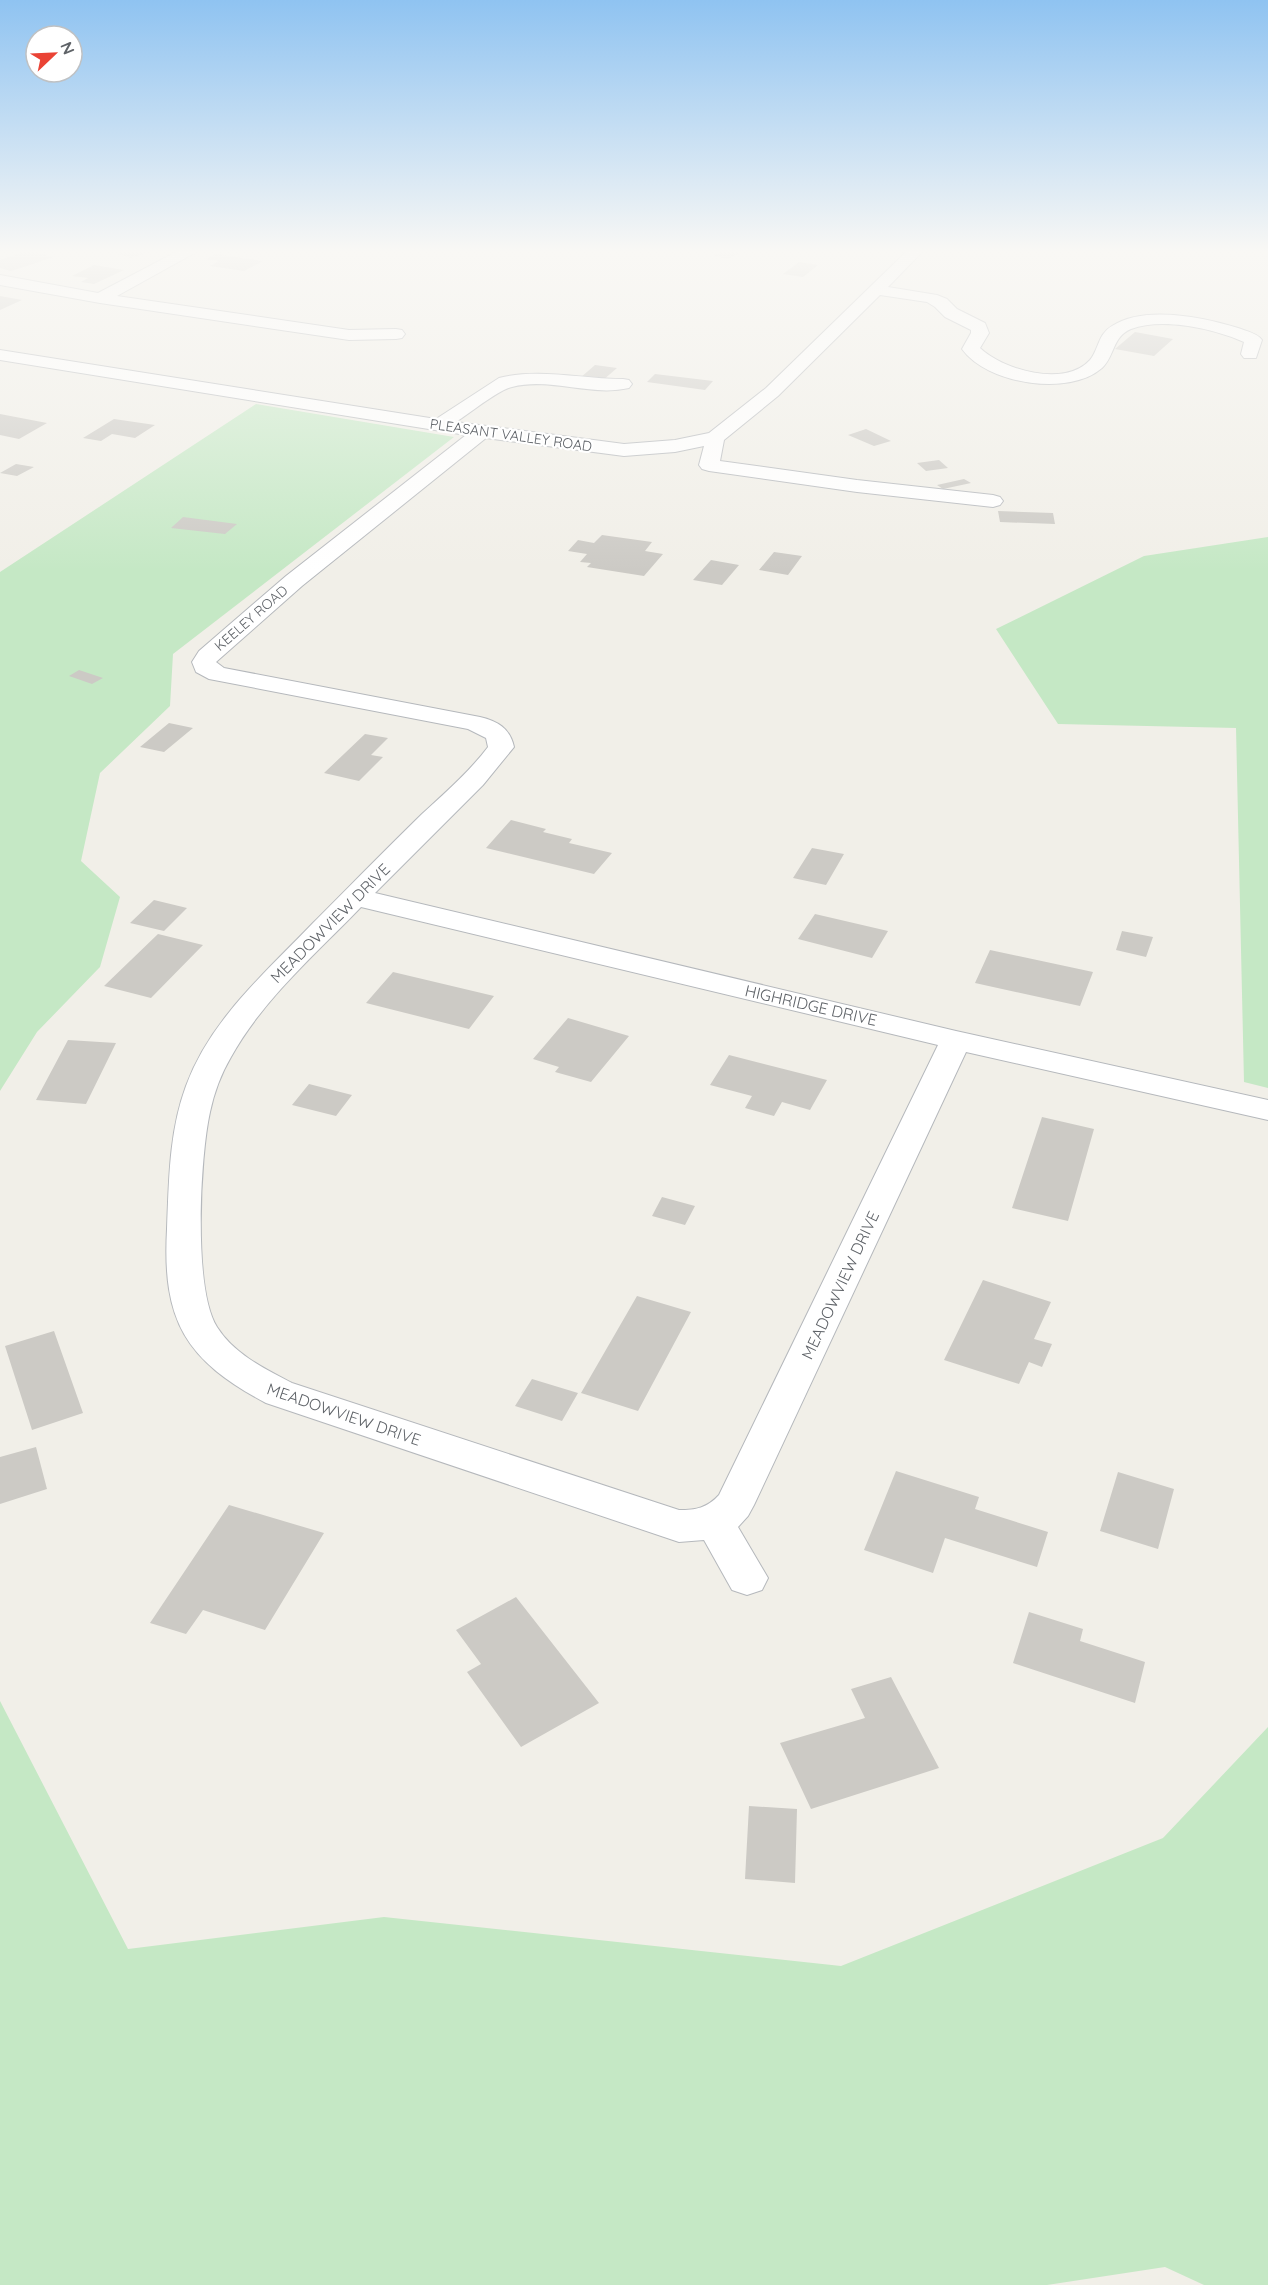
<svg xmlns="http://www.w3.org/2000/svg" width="1268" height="2285" font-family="Quicksand,sans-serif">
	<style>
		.green { fill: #c5e8c5 }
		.building { fill: #cccac5 }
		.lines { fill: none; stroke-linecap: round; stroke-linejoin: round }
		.minor-casing { stroke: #b5b8bc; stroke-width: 2 }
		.minor { fill: #fff; fill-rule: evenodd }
		.labels { text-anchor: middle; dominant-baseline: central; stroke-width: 4.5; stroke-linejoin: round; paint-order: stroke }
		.far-street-label { font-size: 14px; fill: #5f6368; stroke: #fff }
		.street-label { font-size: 16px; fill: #5f6368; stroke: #fff }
	</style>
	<rect width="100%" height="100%" fill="#f1efe8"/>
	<path class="green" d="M256,404L454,437L173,654L170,706L100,773L81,861L120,897L100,967L37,1032L0,1091V572Z
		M1268,537V1088L1244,1082L1236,728L1058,724L996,629L1144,556Z
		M0,1701L128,1949L384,1917L841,1966L1163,1838L1268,1727V2285H1204L1165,2267L1047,2285H0Z"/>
	<path class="building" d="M28,251L54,257L11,271L0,268V260Z
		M109,251H150L151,252L131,258Z
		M723,251H731L739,253L728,259L714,256Z
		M215,254L263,261L244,271L210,266L219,261L206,259Z
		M799,262L818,265L803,277L783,274Z
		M94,265L124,270L94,284L81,282L88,278L72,276Z
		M0,296L22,300L0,310Z
		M1135,332L1173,339L1154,356L1115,349Z
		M595,365L617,368L602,381L580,378Z
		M655,374L713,381L705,390L647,382Z
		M0,414L47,423L19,439L0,435Z
		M114,419L155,425L135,438L112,434L101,441L83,438Z
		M866,429L891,441L874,446L848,435Z
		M939,460L948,468L926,471L917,463Z
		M16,464L34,467L17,476L0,473Z
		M964,479L971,483L943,489L937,485Z
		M998,511L1053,513L1055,524L1000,522Z
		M183,517L237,524L225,534L171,528Z
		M602,535L652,542L645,551L663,554L644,576L587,567L591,563L580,562L587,554L568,551L578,540L594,543Z
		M774,552L802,556L788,575L759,570Z
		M711,560L739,565L722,585L693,580Z
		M79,670L103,678L92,684L69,676Z
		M169,723L193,728L164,752L140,747Z
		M365,734L388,738L371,755L383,757L359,781L324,773Z
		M511,820L546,829L543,832L572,839L569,843L612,853L594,874L486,848Z
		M812,848L844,854L826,885L793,878Z
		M154,900L187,908L164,931L130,923Z
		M815,914L888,931L872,958L798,939Z
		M1122,931L1153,937L1146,957L1116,950Z
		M158,934L203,945L151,998L104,986Z
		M990,950L1093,972L1080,1006L975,983Z
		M393,972L494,996L469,1029L366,1003Z
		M568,1018L629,1036L591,1082L555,1072L559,1067L533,1059Z
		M68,1040L116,1043L86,1104L36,1100Z
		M729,1055L827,1080L810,1110L782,1102L774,1116L745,1108L752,1096L710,1085Z
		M309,1084L352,1095L336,1116L292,1105Z
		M1042,1117L1094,1129L1068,1221L1012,1208Z
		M662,1197L695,1206L685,1225L652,1216Z
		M983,1280L1051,1302L1034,1339L1052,1344L1042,1367L1029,1362L1019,1384L944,1360Z
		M637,1296L691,1312L638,1411L581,1393Z
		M54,1331L83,1413L32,1430L5,1346Z
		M532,1379L578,1393L562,1421L515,1406Z
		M36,1447L47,1489L0,1504V1457Z
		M896,1471L979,1497L975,1509L1048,1532L1037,1567L945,1538L933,1573L864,1550Z
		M1118,1472L1174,1489L1158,1549L1100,1531Z
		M229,1505L324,1533L265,1630L203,1610L186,1634L150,1623Z
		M516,1597L599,1703L521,1747L467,1672L481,1664L456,1630Z
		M1029,1612L1083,1629L1080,1641L1145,1662L1135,1703L1013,1663Z
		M891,1677L939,1768L811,1809L780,1743L865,1718L851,1689Z
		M749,1806L797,1809L795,1883L745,1879Z"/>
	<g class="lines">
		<g class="minor-casing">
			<path id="minor" d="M178,251H198L117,296L349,330L396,329L402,330L405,334L402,338L396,339L349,340L100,303L0,285V275L98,293Z
				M907,251H923L888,287L937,295L947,299L957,309L985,323L989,333L980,348C1003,370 1065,388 1090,360C1099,349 1098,334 1112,326C1144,305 1203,317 1238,328C1246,331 1257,333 1262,340L1256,358H1244L1241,354L1244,342C1214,329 1163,317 1131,329C1112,337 1115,356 1102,368C1069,397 987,384 962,349L971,333V330L945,317L935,307L927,302L880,295L778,396L724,440L720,461L857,480L993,495L1000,497L1003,501L1000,505L993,507L857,492L709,471L702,469L699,465L704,446L675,452L624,456L486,438L302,586L216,662L224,668L480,717C497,721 510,728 514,747L483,785L375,893L956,1031L1268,1100V1120L966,1052L754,1505L748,1516L738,1527L768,1578L762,1590L747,1595L732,1590L704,1540L679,1542L266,1403C185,1360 162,1321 167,1229C169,1180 169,1132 186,1086C210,1020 266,972 313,923C349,887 385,850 422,814C445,793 469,772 488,747L486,738L468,729L209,679L196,672L192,662L199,651L286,576L466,435L0,360V350L436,419L499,378C538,368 582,379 623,379L629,380L632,384L629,388C591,397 550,377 512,387C498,390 469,414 456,422L624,444L675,440L709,433L766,388ZM361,907L938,1045L719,1495C707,1508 696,1510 679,1510L292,1383C265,1369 234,1354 217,1327C193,1289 200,1157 210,1112C214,1093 221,1074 231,1057C263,999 316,954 361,907Z"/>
		</g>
		<use href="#minor" class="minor"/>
	</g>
	<linearGradient id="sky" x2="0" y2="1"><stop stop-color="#8fc3f1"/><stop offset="0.44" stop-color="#f9f8f5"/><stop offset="1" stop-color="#f9f8f5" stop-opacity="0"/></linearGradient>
	<rect width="1268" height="571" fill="url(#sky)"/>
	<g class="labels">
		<g class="far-street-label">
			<text transform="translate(511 435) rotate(8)">PLEASANT VALLEY ROAD</text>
			<text transform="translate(251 618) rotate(-41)">KEELEY ROAD</text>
		</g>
		<g class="street-label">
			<text transform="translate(330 923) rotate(-45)">MEADOWVIEW DRIVE</text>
			<text transform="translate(811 1005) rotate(13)">HIGHRIDGE DRIVE</text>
			<text transform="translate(840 1285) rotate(-65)">MEADOWVIEW DRIVE</text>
			<text transform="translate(344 1414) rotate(19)">MEADOWVIEW DRIVE</text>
		</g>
	</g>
	<g transform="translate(54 54) rotate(67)"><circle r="28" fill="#ffffff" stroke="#bfc1c3" stroke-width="1.5"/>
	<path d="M0-4.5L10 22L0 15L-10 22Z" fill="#ea4335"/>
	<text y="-9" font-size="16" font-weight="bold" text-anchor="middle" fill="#5f6368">N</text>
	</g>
</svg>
